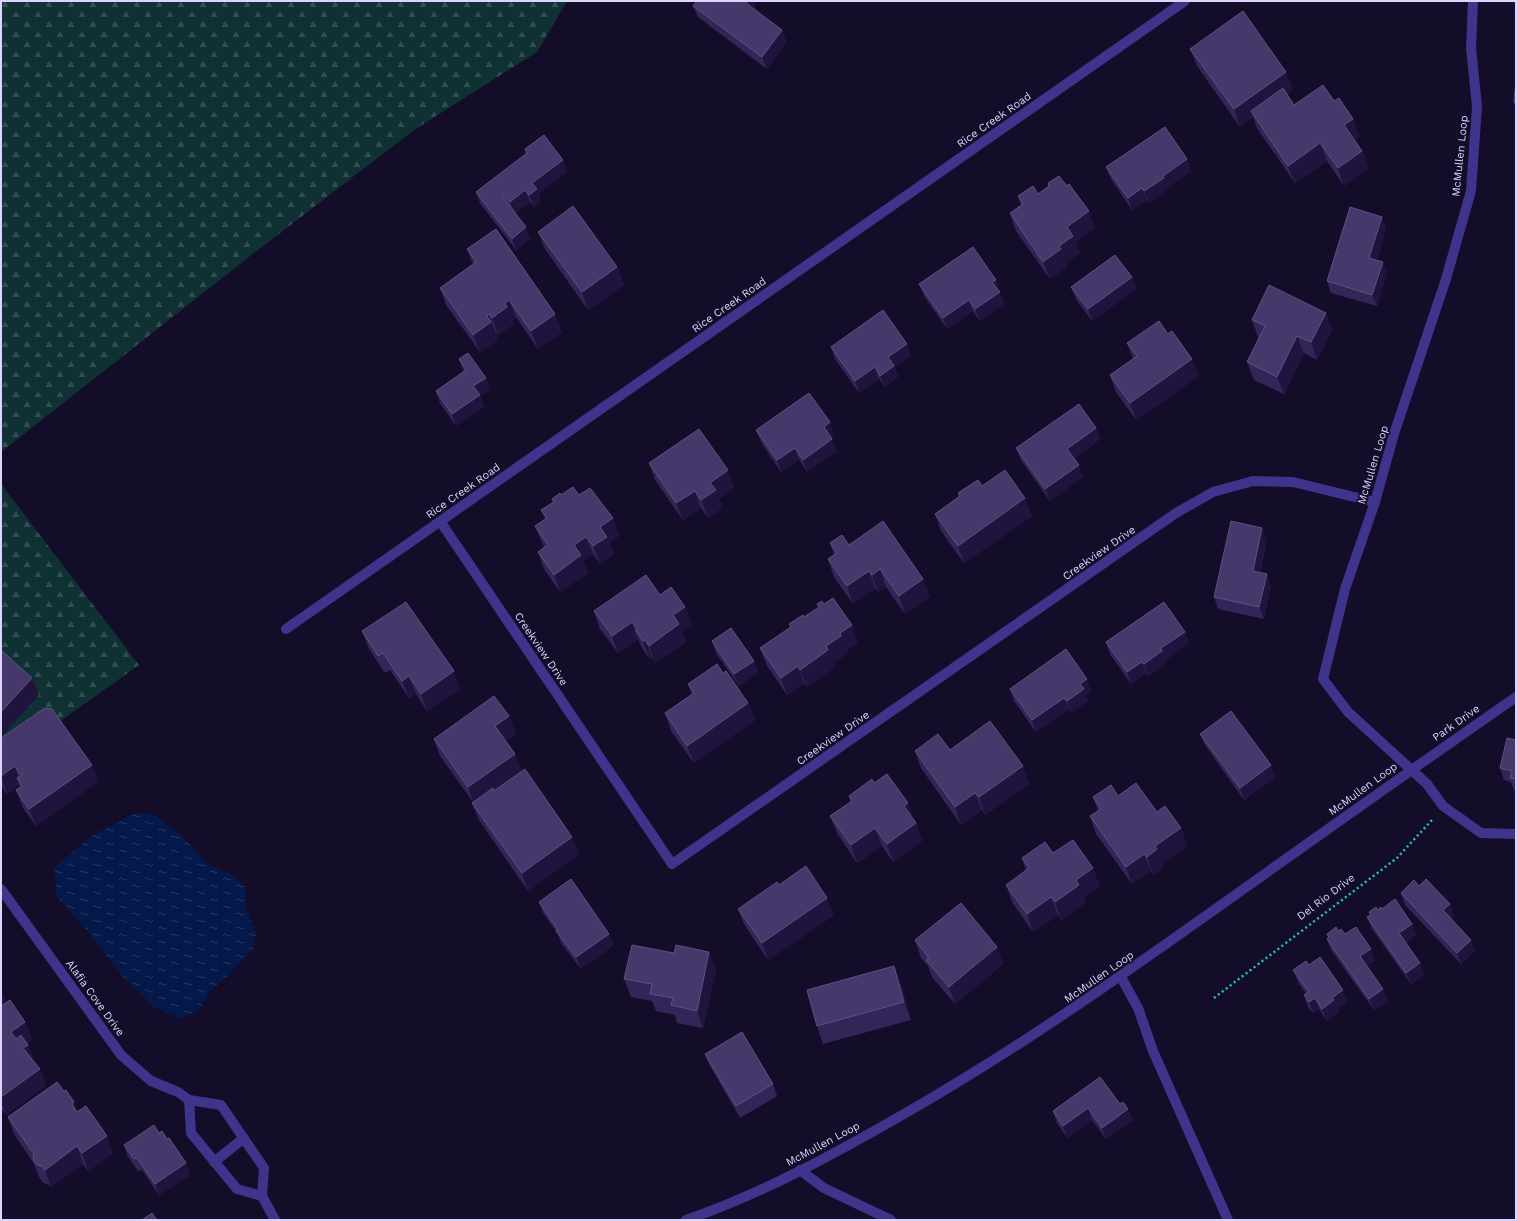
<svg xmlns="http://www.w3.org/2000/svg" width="1517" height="1221" font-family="'Work Sans',sans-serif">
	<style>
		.forest { fill: url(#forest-firs) }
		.water { fill: url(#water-ripples) }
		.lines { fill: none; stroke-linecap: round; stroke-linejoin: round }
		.path { stroke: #24c0c4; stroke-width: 2.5; stroke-dasharray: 2 3; stroke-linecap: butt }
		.minor { stroke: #3f348c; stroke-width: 10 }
		.tertiary { stroke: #3f348c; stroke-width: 10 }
		.wall { fill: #342558 }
		.shaded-wall { fill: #1f143d }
		.building { fill: #46386a; stroke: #5e5181 }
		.labels { text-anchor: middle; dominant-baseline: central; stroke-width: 3.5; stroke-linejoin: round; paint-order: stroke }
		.street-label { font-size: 11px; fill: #ddd5ff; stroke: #140d29 }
	</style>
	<defs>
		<pattern id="forest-firs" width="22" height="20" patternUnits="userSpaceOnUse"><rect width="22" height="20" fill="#103133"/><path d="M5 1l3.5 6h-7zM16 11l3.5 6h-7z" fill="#324e52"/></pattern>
		<pattern id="water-ripples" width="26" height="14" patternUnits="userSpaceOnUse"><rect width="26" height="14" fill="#05184a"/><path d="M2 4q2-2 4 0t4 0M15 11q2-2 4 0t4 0" fill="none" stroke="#293965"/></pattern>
	</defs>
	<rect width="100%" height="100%" fill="#140d29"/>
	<path class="forest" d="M1,1H567L537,52L414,130L254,253L1,452Z
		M1,484L139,665L1,763Z"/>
	<path class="water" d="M135,813H151L182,836L209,865L230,873L245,886L246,908L256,934L253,949L227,977L214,987L198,1011L181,1019L155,1008L123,977L84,927L57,897L54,868L91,836Z"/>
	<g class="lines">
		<path class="path" d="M1214,998L1397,858L1432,820"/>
		<path class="minor" d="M1473,1L1471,48L1477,106L1471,191L1446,279L1394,434L1375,502L1345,589L1323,679L1348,712L1427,784L1443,806L1481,833L1516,834
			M440,521L672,864L1176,513L1213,492L1253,481L1293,482L1375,502
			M286,629L1185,1
			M1,889L121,1055L151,1081L178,1092L189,1100L221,1105L264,1168L262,1196L275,1220
			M1121,977L1138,1008L1153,1051L1228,1220
			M189,1100L191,1133L237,1189L262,1196
			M214,1162L244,1138
			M800,1170L824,1188L891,1220"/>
		<path class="tertiary" d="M686,1220C762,1194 834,1154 904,1114C1023,1046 1134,967 1245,888C1335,824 1425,760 1516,697"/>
	</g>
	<path class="wall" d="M693,6L756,7L754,10L782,30L786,42L767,69L698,17Z
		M1190,49L1293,89L1287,94L1294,105L1360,136L1355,140L1362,151L1369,168L1344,186L1327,161L1295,183L1257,128L1253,117L1240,127L1197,66Z
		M525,149L563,160L567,172L539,193L541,201L534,207L530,202L515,213L526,227L530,239L516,250L480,203L476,192L526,154Z
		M1187,159L1191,171L1168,187V189L1149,203L1147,200L1132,210L1111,179L1106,167Z
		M1048,183L1095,228L1076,242L1080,253L1066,263L1067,267L1050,279L1016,231L1010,213L1021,205L1018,196L1038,194L1049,186Z
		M1386,229L1377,260L1387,273L1377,306L1331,293L1327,281Z
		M538,232L617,267L624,285L588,310L545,249Z
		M467,249L562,332L538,349L516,317L512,320L514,324L498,335L495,332L498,340L480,352L446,305L440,288L473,265Z
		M1132,277L1136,289L1092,321L1076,299L1071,287Z
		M919,284L1000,292H999L1004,304L980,321L973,311L947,329L924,296Z
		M1326,313L1332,330L1317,360L1304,353L1284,394L1254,380L1247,362L1260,338L1258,337L1252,320Z
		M1127,343L1199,376L1136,420L1116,392L1110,375L1133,359Z
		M831,347L911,356L895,367L898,377L885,387L879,379L859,393L835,359Z
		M459,359L486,378L490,390L480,396L484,407L456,426L440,403L436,391L464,372Z
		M1096,428L1100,439L1075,458L1083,477L1050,501L1021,460L1016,448Z
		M756,430L834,434L831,437L832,439L837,451L807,472L799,459L781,472L761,442Z
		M649,463L734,488L719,499L722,508L708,518L701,508L683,520L655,480Z
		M982,486L1032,516L964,563L941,531L935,514L959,496L958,493Z
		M561,495H579L619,536L609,542L614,554L600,564L593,554L583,561L588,573L560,592L544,569L538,552L544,547L542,543L535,526L545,519L541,510L553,502L552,499Z
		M1267,540L1260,573L1271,586L1264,619L1218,609L1214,597Z
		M830,543L849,545L930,596L905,614L886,587L878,592L875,588L853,604L834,577L828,559L834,555Z
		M660,595L685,607L692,624L682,631L686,642L655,663L652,657L650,659L642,648L638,639L618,653L600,629L594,611Z
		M817,604H824L858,643L847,650L848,653L833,663L835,667L807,687L804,683L787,695L767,666L760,648L790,627L789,624L804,617L819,607Z
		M362,631L460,689L427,711L416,694L409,698L390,670L385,673L369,649Z
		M1185,632L1189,643L1166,660L1167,662L1148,676L1146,673L1131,684L1110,654L1106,642Z
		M712,641L754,661L758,673L739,686L716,653Z
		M688,684L748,703L755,720L694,763L671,731L665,713L692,695Z
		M1010,689L1091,691L1086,695L1088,701L1071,713L1069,709L1036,732L1014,701Z
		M509,716L516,734L506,741L515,754L522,771L579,854L528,891L479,820L472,803L473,802L440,756L434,739Z
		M1200,734L1275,777L1244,800L1205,745Z
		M1,738L92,765L98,782L36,826L23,808L16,790L20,787L19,785L7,794L1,785Z
		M1516,740V790H1514L1511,782L1504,780L1500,768Z
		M950,750L1023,766L1029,784L985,815L982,810L961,825L921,768L915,751Z
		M849,796L908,803L914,821L916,823L922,841L893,862L882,846L857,863L837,833L830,816L851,802Z
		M1118,796L1157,812L1181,828L1187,846L1162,863L1164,867L1153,875L1151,871L1132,884L1096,834L1090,816L1098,811L1093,797Z
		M1053,853L1100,886L1084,897L1086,902L1061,920L1058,915L1033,932L1012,902L1006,885L1026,871L1022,858Z
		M1419,886L1450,904L1454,916L1451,919L1475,951L1461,964L1405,905L1401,893Z
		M539,902L609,934L614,945L581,969L561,943L558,934L543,913Z
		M738,909L834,915L768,960L745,926Z
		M1382,909L1412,924L1416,935L1406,943L1425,975L1411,984L1372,929L1367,917L1370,915L1369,912Z
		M1338,931L1345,934L1375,961L1367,966L1388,1001L1374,1010L1331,950L1327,939L1328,938L1327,934Z
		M915,940L997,947L1003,964L955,1004L932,977L928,966L921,958Z
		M1309,965L1347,1002L1337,1009L1339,1012L1327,1021L1319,1009L1313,1013L1308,1007L1304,995L1306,994L1298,982L1293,970Z
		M716,970L703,1028L677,1023L675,1015L656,1011L652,1001L631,997L624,979Z
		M901,983L911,1020L823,1044L817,1026Z
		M1,1006L25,1022L32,1039L27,1043L34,1062L40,1069L46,1086L6,1115L1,1108Z
		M705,1054L773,1084L777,1096L740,1118L710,1066Z
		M1120,1104L1133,1120L1106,1139L1092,1120L1067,1138L1057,1123L1053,1111Z
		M77,1112L113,1153L88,1171L83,1164L51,1187L48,1184L43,1183L39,1177L34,1164L14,1134L8,1117Z
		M159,1133L167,1139L186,1163L190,1175L159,1195L142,1170L138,1171L128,1157L124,1145Z"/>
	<path class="shaded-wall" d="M747,1H754L756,7L750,15L746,3Z
		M782,30L786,42L767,69L762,57Z
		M1286,72L1293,89L1254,116L1251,111L1253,117L1240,127L1234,109Z
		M1353,119L1360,136L1351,143L1344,125Z
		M1320,143L1327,161L1295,183L1288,166Z
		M1362,151L1369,168L1344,186L1338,168Z
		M1187,159L1191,171L1168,187V189L1149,203L1144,191L1163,176Z
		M563,160L567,172L539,193L541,201L534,207L529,195L532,183Z
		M1142,188L1147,200L1132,210L1128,198Z
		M525,190L530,202L514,213L510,202Z
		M1089,211L1095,228L1076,242L1080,253L1066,263L1067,267L1050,279L1043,262L1059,246L1067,227Z
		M1382,217L1386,229L1374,270L1369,258Z
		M526,227L530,239L516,250L512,239Z
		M1383,262L1387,273L1377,306L1372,295Z
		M617,267L624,285L588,310L582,292Z
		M1132,277L1136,289L1092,321L1088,309Z
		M996,280L1000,292L997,294L992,282Z
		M1000,292L1004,304L980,321L975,309Z
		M509,300L516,317L512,320L514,324L498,335L492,318L505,303Z
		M969,300L973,311L947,329L943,318Z
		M1326,313L1332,330L1317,360L1311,342Z
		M489,314L498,340L480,352L473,335L487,316Z
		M555,314L562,332L538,349L531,331Z
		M1297,336L1304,353L1284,394L1277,377Z
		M907,344L911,356L895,367L898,377L885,387L880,376L888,357Z
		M1192,359L1199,376L1136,420L1130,403Z
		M875,367L879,379L859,393L855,381Z
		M486,378L490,390L480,396L484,407L456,426L452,414L473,386Z
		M830,422L834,434L828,438L824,427Z
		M1096,428L1100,439L1072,460L1067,449Z
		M832,439L837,451L807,472L803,460Z
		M795,448L799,459L781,472L777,460Z
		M1079,465L1083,477L1050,501L1045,489Z
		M728,470L734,488L719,499L722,508L708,518L701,500L710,483Z
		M695,491L701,508L683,520L676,503Z
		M1025,498L1032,516L964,563L958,546Z
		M613,518L619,536L609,542L614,554L600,564L593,546L600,527Z
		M1262,528L1267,540L1257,583L1253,571Z
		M586,537L593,554L583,561L588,573L560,592L554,575L574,545Z
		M880,569L886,587L878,592L872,575Z
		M869,571L875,588L853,604L847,586Z
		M1267,574L1271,586L1264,619L1259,607Z
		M923,579L930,596L905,614L899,596Z
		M685,607L692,624L682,631L686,642L655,663L649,646L673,615Z
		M632,622L638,639L618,653L612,636Z
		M852,625L858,643L847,650L848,653L833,663L835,667L807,687L800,670L840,633Z
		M1185,632L1189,643L1166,660L1167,662L1148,676L1144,664L1161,648Z
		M645,640L652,657L650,659L643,641Z
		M754,661L758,673L739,686L734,674Z
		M1142,662L1146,673L1131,684L1127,672Z
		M798,666L804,683L787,695L781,678Z
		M454,671L460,689L427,711L421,694Z
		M409,676L416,694L409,698L402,681Z
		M32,678L39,695L1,737V712Z
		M1087,679L1091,691L1086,695L1088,701L1071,713L1067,701L1080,684Z
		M1064,698L1069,709L1036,732L1032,720Z
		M748,703L755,720L694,763L687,746Z
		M509,716L516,734L502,744L495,726Z
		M515,754L522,771L474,804L468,787Z
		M92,765L98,782L36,826L29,809Z
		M1271,765L1275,777L1244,800L1240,788Z
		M15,766L21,784L17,778L19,785L7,794L1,776Z
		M1023,766L1029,784L985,815L979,797Z
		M975,793L982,810L961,825L955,807Z
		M908,803L914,821L910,824L904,806Z
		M916,823L922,841L893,862L887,844Z
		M875,828L882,846L857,863L851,845Z
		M1181,828L1187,846L1162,863L1164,867L1153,875L1147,857L1155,846Z
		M572,837L579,854L528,891L522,873Z
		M1144,854L1151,871L1132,884L1126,867Z
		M1093,868L1100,886L1084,897L1086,902L1061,920L1055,902L1076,880Z
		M1051,897L1058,915L1033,932L1027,914Z
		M827,898L834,915L768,960L762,943Z
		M1450,904L1454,916L1448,922L1443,910Z
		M1412,924L1416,935L1404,945L1399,933Z
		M609,934L614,945L581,969L576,957Z
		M1471,940L1475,951L1461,964L1457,953Z
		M997,947L1003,964L955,1004L949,987Z
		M1371,949L1375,961L1365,968L1360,956Z
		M709,952L716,970L703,1028L697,1011Z
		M1420,963L1425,975L1411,984L1406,973Z
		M894,966L901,983L911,1020L904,1002Z
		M1,988L6,1002L1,1006Z
		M1383,989L1388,1001L1374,1010L1369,999Z
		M1343,990L1347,1002L1337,1009L1339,1012L1327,1021L1322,1009L1332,998Z
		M1315,998L1319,1009L1313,1013L1309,1002Z
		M25,1022L32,1039L18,1049L11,1032Z
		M28,1045L34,1062L23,1048Z
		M40,1069L46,1086L6,1115L1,1102V1097Z
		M74,1102L80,1120L72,1104Z
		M1088,1108L1092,1120L1067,1138L1063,1126Z
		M1128,1109L1133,1120L1106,1139L1102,1128Z
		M107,1136L113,1153L88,1171L82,1153Z
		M77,1146L83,1164L51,1187L45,1170Z
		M186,1163L190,1175L159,1195L155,1184Z"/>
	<path class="building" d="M697,1H747L746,3L782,30L762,57L693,6Z
		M1243,11L1286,72L1234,109L1190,49Z
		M1516,79V103H1514Z
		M1323,85L1334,101L1339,98L1353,119L1344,125L1362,151L1338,168L1320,143L1288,166L1251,111L1283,88L1294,105Z
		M1165,127L1187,159L1163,176L1164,178L1144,191L1142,188L1128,198L1106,167Z
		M544,135L563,160L532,183L537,189L529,195L525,190L510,202L505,196L503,197L526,227L512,239L476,192L527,153L525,149Z
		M1059,176L1067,186L1069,184L1089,211L1067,227L1073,236L1059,246L1061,249L1043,262L1010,213L1023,204L1018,196L1033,186L1038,194L1049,186L1048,183Z
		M573,206L617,267L582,292L538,232Z
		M1350,207L1382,217L1369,258L1383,262L1372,295L1327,281Z
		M496,229L555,314L531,331L509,300L505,303L507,307L492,318L489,314L487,316L491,322L473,335L440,288L476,262L467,249Z
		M973,247L996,280L992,282L1000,292L975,309L969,300L943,318L919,284Z
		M1115,255L1132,277L1088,309L1071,287Z
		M1269,285L1326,313L1311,342L1297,336L1277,377L1247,362L1265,326L1252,320Z
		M883,310L907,344L888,357L894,366L880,376L875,367L855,381L831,347Z
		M1159,321L1168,334L1172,331L1192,359L1130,403L1110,375L1137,356L1127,343Z
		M468,353L486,378L473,386L480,395L452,414L436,391L466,370L459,359Z
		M809,393L830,422L824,427L832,439L803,460L795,448L777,460L756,430Z
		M1079,404L1096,428L1067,449L1079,465L1045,489L1016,448Z
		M699,429L728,470L710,483L716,490L701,500L695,491L676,503L649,463Z
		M1005,470L1025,498L958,546L935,514L960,496L958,493L978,480L982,486Z
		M573,487L579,495L590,488L613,518L600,527L607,537L593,546L586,537L574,545L581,555L554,575L538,552L548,545L535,526L547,518L541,510L554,502L552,499L560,493L561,495Z
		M883,521L923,579L899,596L880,569L872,575L869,571L847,586L828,559L837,553L830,543L842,535L849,545Z
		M1231,521L1262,528L1253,571L1267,574L1259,607L1214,597Z
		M646,575L660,595L671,587L685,607L673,615L679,624L649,646L645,640L643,641L636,631L637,629L632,622L612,636L594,611Z
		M833,598L852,625L840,633L841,636L826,646L828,650L800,670L798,666L781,678L760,648L791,627L789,624L803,615L804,617L819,607L817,604L822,601L824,604Z
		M406,602L454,671L421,694L409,676L402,681L383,653L378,656L362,631Z
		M1164,602L1185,632L1161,648L1162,651L1144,664L1142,662L1127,672L1106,642Z
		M731,628L754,661L734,674L712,641Z
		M1066,649L1087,679L1080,684L1084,689L1067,701L1064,698L1032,720L1010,689Z
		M1,650L32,678L1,712Z
		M717,664L723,673L726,671L748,703L687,746L665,713L694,693L688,684Z
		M494,696L509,716L495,726L515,754L468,787L434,739Z
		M45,708L52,709L92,765L29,809L16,790L22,786L17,778L23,774L19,773L15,766L1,776V738Z
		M1231,711L1271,765L1240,788L1200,734Z
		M990,721L1023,766L979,797L975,793L955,807L915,751L938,734L950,750Z
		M1507,738L1516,740V779L1510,778L1512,771L1500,768Z
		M525,769L572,837L522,873L472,803L493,788L494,791Z
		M887,774L908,803L904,806L916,823L887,844L875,828L851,845L830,816L852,801L849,796L872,779L874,783Z
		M1136,783L1157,812L1165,806L1181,828L1155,846L1157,849L1147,857L1144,854L1126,867L1090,816L1101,809L1093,797L1111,785L1118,796Z
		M1073,840L1093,868L1076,880L1079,885L1055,902L1051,897L1027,914L1006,885L1029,868L1022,858L1045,842L1053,853Z
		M806,866L827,898L762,943L738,909L777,882L779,885Z
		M571,879L609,934L576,957L556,931L558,930L539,902Z
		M1426,879L1450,904L1443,910L1471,940L1457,953L1401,893L1414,880L1419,886Z
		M1395,899L1412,924L1399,933L1420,963L1406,973L1367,917L1371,915L1369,912L1376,907L1378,910L1381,907L1382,909Z
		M961,903L997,947L949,987L926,960L929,958L915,940Z
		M1336,927L1338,931L1341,929L1345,934L1356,927L1371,949L1360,956L1383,989L1369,999L1327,939L1329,937L1327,934Z
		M632,945L674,953L676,945L709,952L697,1011L671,1005L673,998L650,994L652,984L624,979Z
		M1320,957L1343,990L1332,998L1334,1000L1322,1009L1315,998L1309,1002L1304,995L1309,992L1293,970L1306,961L1309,965Z
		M894,966L904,1002L817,1026L807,990Z
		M10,1000L25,1022L11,1032L16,1039L21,1035L28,1045L23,1048L40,1069L1,1097V1006Z
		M742,1032L773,1084L736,1106L705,1054Z
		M1100,1077L1120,1104L1123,1102L1128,1109L1102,1128L1088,1108L1063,1126L1053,1111Z
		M57,1082L64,1091L66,1090L74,1102L72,1104L77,1112L86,1106L107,1136L82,1153L77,1146L45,1170L42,1166L37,1165L33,1159L34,1154L8,1117Z
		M154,1125L159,1133L162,1131L167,1139L169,1138L186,1163L155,1184L137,1158L134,1159L124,1145Z
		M152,1213L157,1220H142Z"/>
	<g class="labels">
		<g class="street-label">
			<text transform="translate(994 120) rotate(-35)">Rice Creek Road</text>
			<text transform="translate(1460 156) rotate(-84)">McMullen Loop</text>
			<text transform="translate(729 305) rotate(-35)">Rice Creek Road</text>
			<text transform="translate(1373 465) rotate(-73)">McMullen Loop</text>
			<text transform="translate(463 491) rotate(-35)">Rice Creek Road</text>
			<text transform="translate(1099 553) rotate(-35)">Creekview Drive</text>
			<text transform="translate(541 649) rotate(56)">Creekview Drive</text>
			<text transform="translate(1456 723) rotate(-35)">Park Drive</text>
			<text transform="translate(833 738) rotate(-35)">Creekview Drive</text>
			<text transform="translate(1363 789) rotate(-36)">McMullen Loop</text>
			<text transform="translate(1326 897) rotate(-37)">Del Rio Drive</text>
			<text transform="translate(1099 977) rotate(-35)">McMullen Loop</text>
			<text transform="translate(95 998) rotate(54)">Alafia Cove Drive</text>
			<text transform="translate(823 1144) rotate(-28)">McMullen Loop</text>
		</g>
	</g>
	<rect width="1517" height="1221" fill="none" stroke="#ddd5ff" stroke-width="4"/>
</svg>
